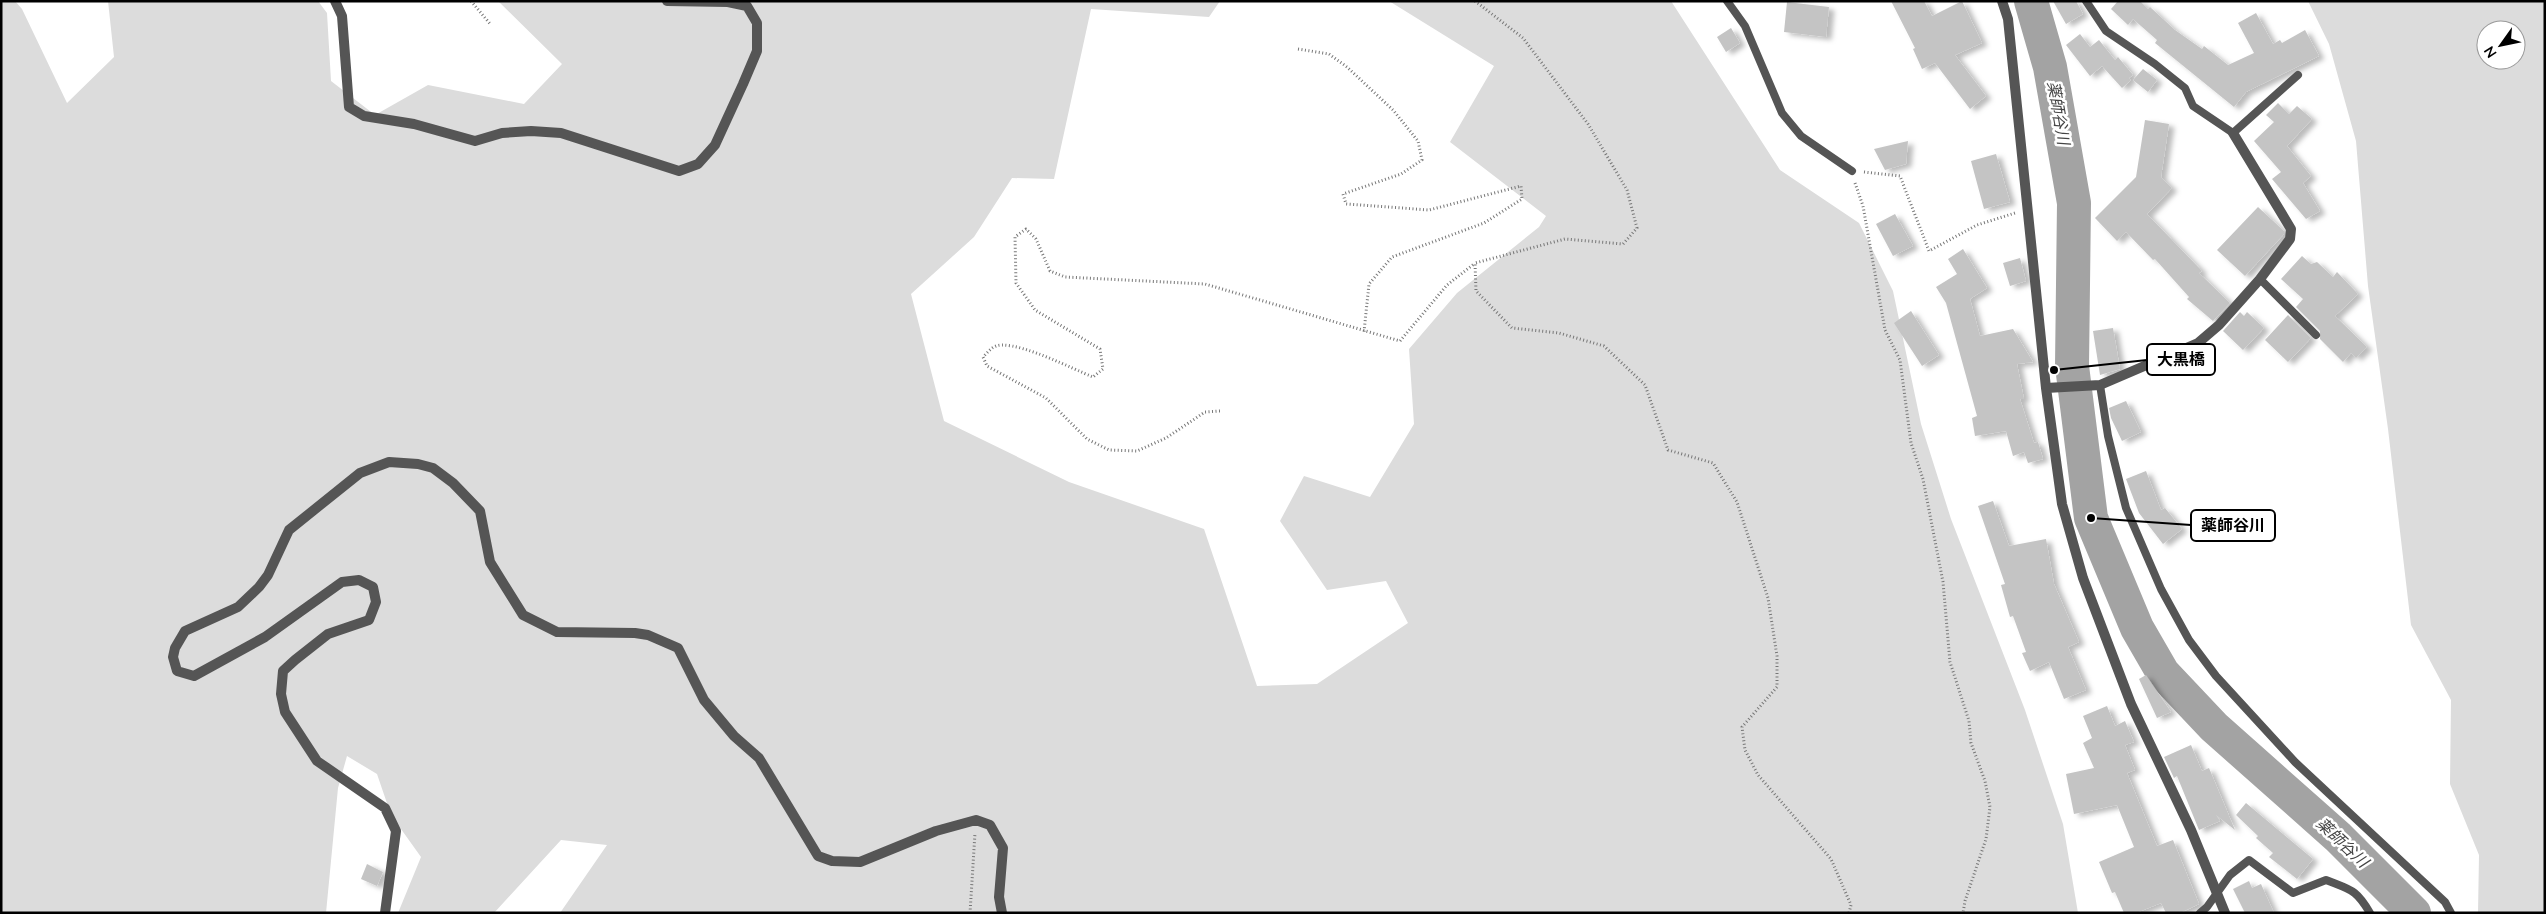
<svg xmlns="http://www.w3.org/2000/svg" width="2546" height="914" font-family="'Nunito Sans','Noto Sans JP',sans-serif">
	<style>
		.green { fill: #dcdcdc; fill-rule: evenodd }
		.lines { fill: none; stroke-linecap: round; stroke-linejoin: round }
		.river { stroke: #a3a3a3; stroke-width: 34 }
		.building { fill: #c4c4c4; filter: url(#shadow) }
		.path { stroke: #777; stroke-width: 3; stroke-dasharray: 1 2.5; stroke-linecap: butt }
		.lane { stroke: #555; stroke-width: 8 }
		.street { stroke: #555; stroke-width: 10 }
		.labels { text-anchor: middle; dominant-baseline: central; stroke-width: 5; stroke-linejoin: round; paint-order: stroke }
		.water-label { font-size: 16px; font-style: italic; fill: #444; stroke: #fff }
		.leader { fill: none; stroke: #000; stroke-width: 2 }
		.callout-dot { fill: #000; stroke: #fff; stroke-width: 2 }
		.callout { fill: #fff; stroke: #000; stroke-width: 2 }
		.callout-label { font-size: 16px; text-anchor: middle; font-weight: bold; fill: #000 }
	</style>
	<defs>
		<filter id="shadow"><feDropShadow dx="5.5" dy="3" stdDeviation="2.5" flood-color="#0004"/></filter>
	</defs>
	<rect width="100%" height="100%" fill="#fff"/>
	<path class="green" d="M1,1H15L22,9L67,103L114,57L108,1H318L327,13L331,81L375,115L428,85L524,104L562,64L498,1H1220L1209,17L1091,9L1054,179L1012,178L974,237L911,294L944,421L1069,482L1204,529L1257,686L1317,684L1408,623L1386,581L1327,590L1280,521L1304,476L1370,497L1414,424L1409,349L1457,293L1539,227L1546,216L1450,142L1494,66L1389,1H1671L1780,170L1859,223L1893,291L1921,424L1951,519L2025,710L2063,824L2078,913H560L607,845L561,840L494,913H398L421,857L391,815L377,774L347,756L338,788L326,913H1Z
		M2308,1H2545V913H2478L2479,855L2450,784L2451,700L2411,625L2388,429L2368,286L2356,141L2329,44ZM2486,30H2516V60H2486Z"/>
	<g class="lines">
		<path class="river" d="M2031,1L2050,67L2074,203L2072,366L2091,518L2137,628L2163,673L2214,727L2338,837L2414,913"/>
	</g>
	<path class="building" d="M1891,1H1924L1932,16L1962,1L1982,43L1955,55L1986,96L1970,109L1935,63L1922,69L1913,49L1915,48Z
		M2053,1H2076L2083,14L2066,24Z
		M2118,1H2140L2148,9L2150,7L2175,30L2202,49L2204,46L2228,65L2254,53L2238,23L2256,13L2273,44L2280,40L2282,43L2305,30L2319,56L2246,92L2234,107L2155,43L2157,40L2133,19L2128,25L2111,9Z
		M1787,2L1829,7L1826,37L1784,32Z
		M1731,28L1740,43L1726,52L1717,37Z
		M2080,34L2090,47L2099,40L2115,60L2118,57L2133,75L2129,78L2131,80L2122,88L2102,66L2090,76L2066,45Z
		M2143,69L2157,80L2148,92L2133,80Z
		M2278,103L2289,114L2297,106L2312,119L2287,146L2311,176L2303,183L2320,211L2306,219L2272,179L2281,172L2254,141L2274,122L2266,115Z
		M2145,120L2169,124L2161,177L2172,188L2147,214L2202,271L2199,273L2230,303L2213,321L2187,299L2189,297L2155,259L2153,260L2126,232L2117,241L2095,218L2136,177Z
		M1908,141L1906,164L1885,170L1874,149Z
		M1996,154L2010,202L1984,209L1971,161Z
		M2258,207L2284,231V234L2245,276L2217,250Z
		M1895,214L1913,246L1893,256L1876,224Z
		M1963,249L1987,288L1970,299L1980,336L2013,329L2033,362L2017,364L2024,399H2020L2034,443L2038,442L2043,459L2028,463L2024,452L2013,456L2006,431L1975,436L1972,418L1977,416L1946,303L1936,287L1957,274L1948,259Z
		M2302,256L2311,264L2317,262L2333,277L2337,272L2358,294L2335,316L2367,347L2356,358L2351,353L2343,362L2320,339V331L2296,307L2303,299L2281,279Z
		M2020,258L2026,281L2010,286L2003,263Z
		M1911,311L1939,355L1922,366L1894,323Z
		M2240,312L2244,316L2247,312L2264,328L2243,350L2223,331Z
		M2288,315L2311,338L2288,362L2265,340Z
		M2113,328L2120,369L2100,375L2093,331Z
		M2126,401L2141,432L2122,441L2111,418L2109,408Z
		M2146,471L2161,510L2165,508L2182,529L2163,544L2139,513L2126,479Z
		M1993,501L2009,546L2046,539L2054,584L2079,642L2068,647L2086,690L2064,699L2049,662L2030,671L2022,653L2026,652L2013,616L2010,617L2001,585L2005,584L1978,506Z
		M2146,675L2171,712L2157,718L2139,679Z
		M2107,706L2115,726L2125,721L2134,742L2125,745L2135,770L2127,773L2157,846L2173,840L2199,904L2180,913H2166L2161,903L2136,913H2124L2115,892L2112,893L2099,862L2134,847L2117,805L2074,814L2066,774L2094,768L2083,743L2092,738L2083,716Z
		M2191,745L2202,771L2209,768L2235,830L2216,815L2220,821L2199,830L2177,776L2174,778L2164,757Z
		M2246,803L2313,859L2297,879L2269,857L2273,853L2256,838L2258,836L2236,815Z
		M367,864L383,872L377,886L361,879Z
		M2249,881L2252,888L2261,884L2274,913H2245L2233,889Z"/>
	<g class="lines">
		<path class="path" d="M471,1L491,25
			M1475,1L1523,38L1588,124L1627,190L1637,228L1623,244L1565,239L1475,263L1476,291L1512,328L1559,333L1604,346L1645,385L1668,450L1713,463L1737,502L1768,598L1777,656V687L1742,727L1745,750L1758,775L1831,859L1851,905L1849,913
			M1298,49L1329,54L1347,67L1393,110L1418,141L1422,160L1401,174L1343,194L1346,204L1429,210L1521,186L1522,199L1484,223L1392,257L1369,284L1364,332
			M1864,172L1900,176L1929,251L1977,225L2015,213
			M1855,183L1863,206L1885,330L1900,360L1911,443L1923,479L1943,582L1950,662L1969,721L1971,743L1985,781L1990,807L1986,839L1965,901L1963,913
			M1220,411L1205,412L1166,438L1137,451L1109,450L1087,439L1046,398L987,366L983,357C989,351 993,345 1002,345C1026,345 1071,368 1093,377L1103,369L1100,349L1035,310L1016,283L1015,237L1026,229L1036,239L1050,271L1065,277L1205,284L1400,341L1447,285L1474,264
			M970,913L975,833"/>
		<path class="lane" d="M1727,1L1745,26L1782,113L1801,136L1852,171
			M2086,1L2106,31L2155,64L2185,88L2193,106L2233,133L2298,75
			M2260,279L2316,335
			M2100,385L2108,436L2126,508L2161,589L2189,640L2216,676L2295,762L2445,902L2451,913
			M2200,913L2207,907L2230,875L2249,860L2293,893L2326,880C2351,890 2356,889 2370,913"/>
		<path class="street" d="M335,1L342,16L349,107L364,116L414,124L475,141L502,133L531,131L561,133L679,171L698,164L715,145L743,84L757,51V23L747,6L728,2L667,1
			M2002,1L2008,19L2046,388L2062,504L2083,578L2131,704L2191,830L2225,913
			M2046,388L2100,385L2198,343L2219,325L2260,279L2290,239L2291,229L2233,133
			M385,913L396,831L385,808L317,761L285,712L281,694L283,671L295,660L328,634L369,620L376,602L373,587L359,580L342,582L265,637L194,676L177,671L173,657L175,648L185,631L238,607L259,587L268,575L289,530L360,473L389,462L418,464L433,468L453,483L480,511L490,562L523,615L557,632L635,633L648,635L678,648L704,700L734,736L759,758L818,856L832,861L860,862L936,831L976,820L990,825L1003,848L999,897L1002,913"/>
	</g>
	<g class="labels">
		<g class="water-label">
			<text transform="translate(2058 113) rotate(80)">薬師谷川</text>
			<text transform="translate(2342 843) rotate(43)">薬師谷川</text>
		</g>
	</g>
	<path class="leader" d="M2054 370L2147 360M2091 518L2191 525"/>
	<g class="callout-dot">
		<circle cx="2054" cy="370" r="5"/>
		<circle cx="2091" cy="518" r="5"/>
	</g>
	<g class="callout">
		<rect x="2147" y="344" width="68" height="31" rx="5"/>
		<rect x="2191" y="510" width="84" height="31" rx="5"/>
	</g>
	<g class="callout-label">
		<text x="2181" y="365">大黒橋</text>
		<text x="2233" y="531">薬師谷川</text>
	</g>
	<rect width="2546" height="914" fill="none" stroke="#000000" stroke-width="5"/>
	<g transform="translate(2501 45) rotate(237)"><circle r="24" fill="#ffffff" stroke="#999999"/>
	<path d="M0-4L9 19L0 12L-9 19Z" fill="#000000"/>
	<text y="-8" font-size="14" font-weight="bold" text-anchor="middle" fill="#000000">N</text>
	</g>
</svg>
